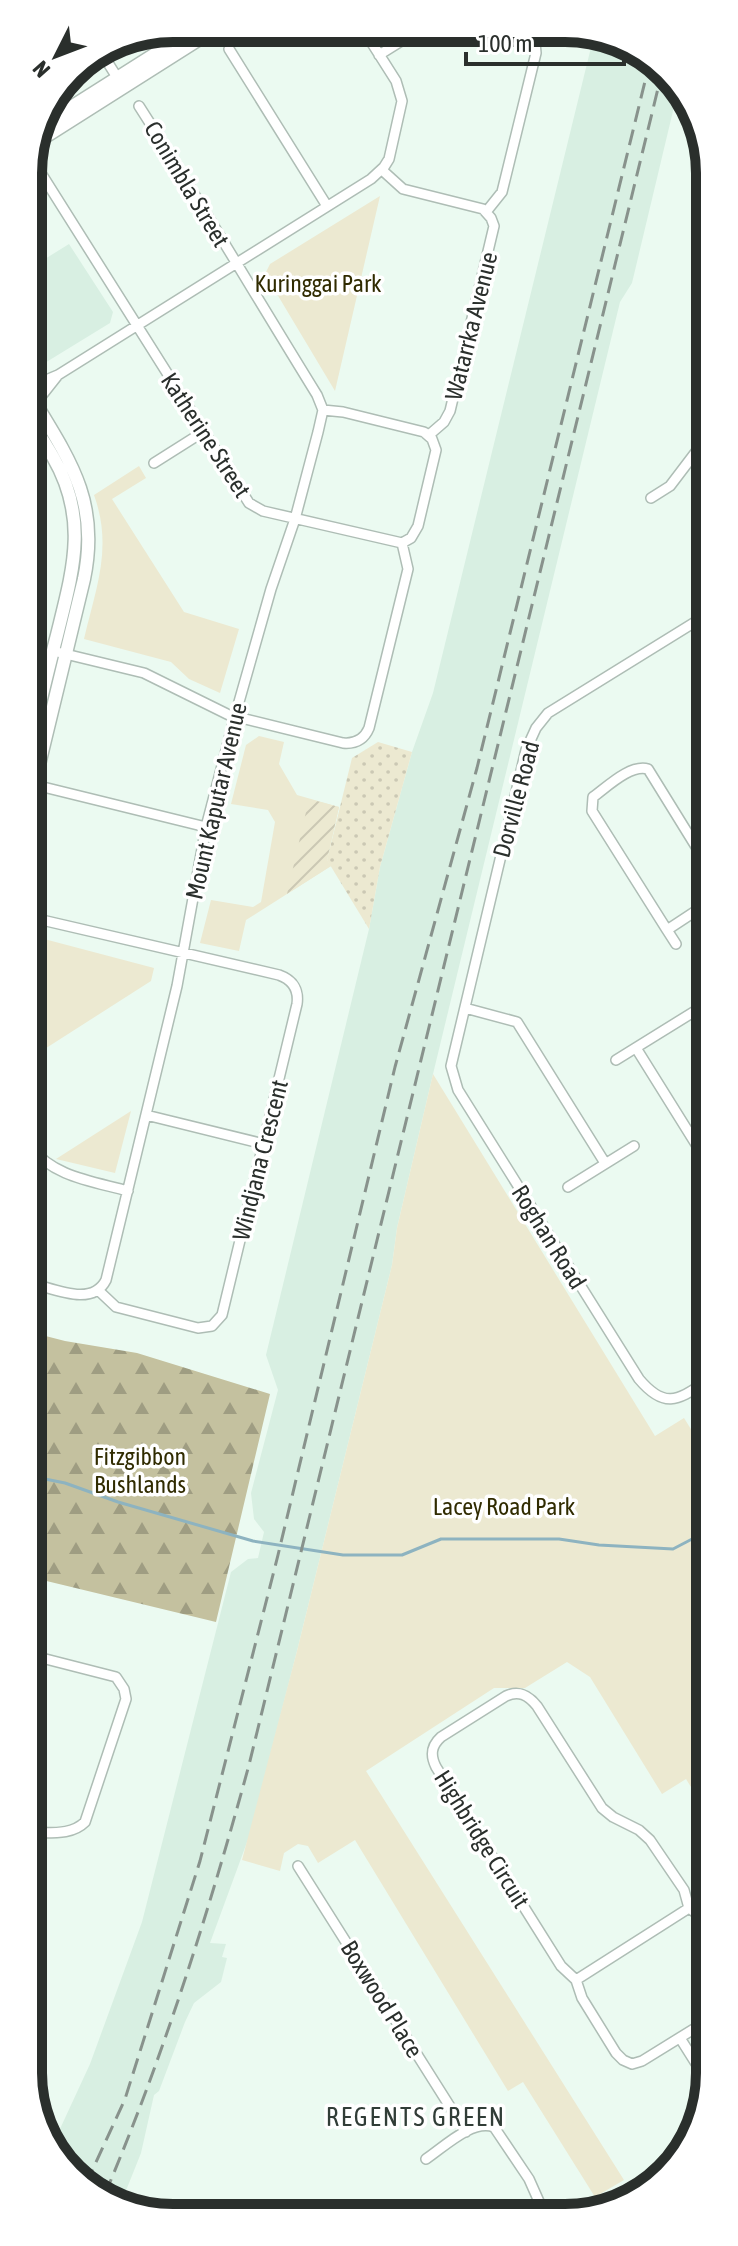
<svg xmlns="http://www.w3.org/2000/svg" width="738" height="2246" font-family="'Asap Condensed',sans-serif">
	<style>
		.built { fill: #d8efe2 }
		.grass { fill: url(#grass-dots) }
		.forest { fill: url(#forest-firs) }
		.park { fill: #ece9d1 }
		.garden { fill: url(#garden-furrows) }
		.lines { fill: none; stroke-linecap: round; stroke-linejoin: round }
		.stream { stroke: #8db3c0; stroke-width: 3 }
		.street-casing { stroke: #aebdb5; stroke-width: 12 }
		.secondary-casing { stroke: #aebdb5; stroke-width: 15 }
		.street { stroke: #fff; stroke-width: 9 }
		.secondary { stroke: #fff; stroke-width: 12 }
		.rail { stroke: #88928c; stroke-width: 3; stroke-dasharray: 16 8; stroke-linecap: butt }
		.labels { text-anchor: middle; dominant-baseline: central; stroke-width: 7; stroke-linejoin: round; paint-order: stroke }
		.street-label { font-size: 24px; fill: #2a2f2c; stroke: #fff }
		.park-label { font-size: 24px; fill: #302b00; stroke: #fff }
		.neighbourhood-label { font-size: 26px; letter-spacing: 2px; fill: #313d37; stroke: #fff }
		.rim { fill: none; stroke: #2a2f2c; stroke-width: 10 }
	</style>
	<defs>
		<pattern id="grass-dots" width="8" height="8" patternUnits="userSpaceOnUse" patternTransform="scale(2)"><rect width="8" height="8" fill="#ece9d1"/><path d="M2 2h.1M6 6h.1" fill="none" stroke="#cbc8b4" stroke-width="1.8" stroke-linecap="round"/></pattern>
		<pattern id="forest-firs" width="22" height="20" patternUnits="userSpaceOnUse" patternTransform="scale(2)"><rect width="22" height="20" fill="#c4c19f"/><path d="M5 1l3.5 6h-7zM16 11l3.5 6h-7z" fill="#9f9d82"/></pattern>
		<pattern id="garden-furrows" width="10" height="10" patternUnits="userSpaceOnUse" patternTransform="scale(2)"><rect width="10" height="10" fill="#ece9d1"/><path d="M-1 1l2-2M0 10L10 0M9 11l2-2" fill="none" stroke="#cbc8b4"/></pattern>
	</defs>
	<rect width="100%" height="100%" fill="#ebfaf1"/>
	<path class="built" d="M595,31L668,71L678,90L632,283L620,302L433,1074L397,1228L392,1265L297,1651L250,1834L210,1943L226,1944L222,1957L227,1958L221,1982L194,2003L185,2022L159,2091L154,2095L141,2153L121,2203L70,2175L53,2144L90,2064L142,1922L231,1572L248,1559L258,1558L264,1532L254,1519L251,1493L278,1390L266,1355L369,929L380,867L412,752L433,693Z
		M69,244L113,312L110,323L35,369L29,364L28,260L32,267Z"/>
	<path class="grass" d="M378,742L412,752L380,867L369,929L327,860L352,758Z"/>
	<path class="forest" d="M30,1332L65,1341L137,1353L270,1394L216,1622L30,1577Z"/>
	<path class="park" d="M380,196L335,391L265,274L270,264Z
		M139,466L146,478L112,499L184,612L239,629L220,693L189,679L171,662L84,639C96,587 113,548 94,495Z
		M259,736L284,742L279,764L297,795L339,807L327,860L331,866L246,920L239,951L200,943L211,900L253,907L261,902L275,822L268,810L231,804L246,745Z
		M29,935L154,968L151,981L29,1059Z
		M433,1074L655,1436L684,1418L709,1458V1816L686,1779L662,1794L590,1677L567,1662L525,1688H494L366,1771L624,2180L595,2197L523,2082L508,2091L355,1840L318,1863L308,1846L298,1844L284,1853L280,1871L242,1860L297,1651L392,1265L397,1228Z
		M131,1111L115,1173L56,1159Z"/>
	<path class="garden" d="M309,799L339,807L327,860L331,866L287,894Z"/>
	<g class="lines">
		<path class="stream" d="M30,1476L65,1483L118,1502L253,1541L343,1555H402L441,1539H559L599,1545L673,1549L694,1538L709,1539"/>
		<g class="street-casing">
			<path id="street" d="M229,49L327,206
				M103,55L120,82
				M379,55L419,30
				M39,170L249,503L263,511L402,543
				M382,170L403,189L483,209L491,218L494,226L450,411L444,422L429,435
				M486,212L502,192L536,53L535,42L526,30
				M708,347V358
				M32,386L58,375L371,179L384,167L389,159L402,101L396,81L363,29
				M39,399L58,375
				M154,463L203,432
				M651,498L670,486L708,436
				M708,614L548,713L536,728L526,750L451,1066L458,1090L639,1379C666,1411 679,1399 709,1380
				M53,651L144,673L229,715L343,743C355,744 364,740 369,728L408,569L402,543L411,538L418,526L436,450L432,439L424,432L343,412L323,410
				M31,784L206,827
				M708,866L648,769C630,764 607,787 593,797L592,811L667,930L708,903
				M29,917L279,975C293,980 299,990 297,1004L222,1315L212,1326L198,1328L116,1307L99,1291
				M667,930L676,944
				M465,1008L517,1022L605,1163
				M636,1048L709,1165
				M616,1060L708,1003
				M146,1115L264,1144
				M30,1146C53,1177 92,1181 128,1191
				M568,1187L634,1146
				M30,1283C53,1288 92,1308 106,1280L177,986L206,827L235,716L271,589L295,519L318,432L323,410L317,395C257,298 200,201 139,106
				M30,1655L116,1677L124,1689L126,1699L85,1822C71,1836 49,1832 30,1833
				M298,1866L466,2132
				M710,1929L701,1917L689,1908L684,1890L650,1840L639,1830L613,1817L602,1808L537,1706C528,1695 519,1690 506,1696L441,1737C431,1746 430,1755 436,1767L561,1966L576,1980L582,1998L616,2053L623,2060L632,2064L642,2061L710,2019
				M576,1980L689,1908
				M680,2038L709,2084
				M426,2159C444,2147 472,2119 494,2127L529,2179L545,2215"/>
		</g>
		<g class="secondary-casing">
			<path id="secondary" d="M38,128L196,28
				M34,144L217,28
				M29,385C42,392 42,406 29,413
				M29,422C39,432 46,445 53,457C89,519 73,570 57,635C47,673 38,711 29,749
				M29,806L84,579C99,507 74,466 37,406"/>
		</g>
		<use href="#street" class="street"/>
		<use href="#secondary" class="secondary"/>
		<path class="rail" d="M86,2184L125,2099L200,1861L278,1555L395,1067L477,768L650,61
			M105,2194C164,2055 209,1911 249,1765L663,68"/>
	</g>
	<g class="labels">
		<g class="street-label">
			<text transform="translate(187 184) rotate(59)">Conimbla Street</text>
			<text transform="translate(471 326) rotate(-76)">Watarrka Avenue</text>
			<text transform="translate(206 435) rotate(57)">Katherine Street</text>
			<text transform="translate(516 799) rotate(-75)">Dorville Road</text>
			<text transform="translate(216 801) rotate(-77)">Mount Kaputar Avenue</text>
			<text transform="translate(260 1160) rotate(-76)">Windjana Crescent</text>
			<text transform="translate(549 1237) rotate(58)">Roghan Road</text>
			<text transform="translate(482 1839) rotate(58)">Highbridge Circuit</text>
			<text transform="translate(382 1999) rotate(58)">Boxwood Place</text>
		</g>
		<g class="park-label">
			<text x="318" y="283">Kuringgai Park</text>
			<text x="140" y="1456">Fitzgibbon<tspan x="140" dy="28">Bushlands</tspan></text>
			<text x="504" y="1506">Lacey Road Park</text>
		</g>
		<g class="neighbourhood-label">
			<text x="416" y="2117">REGENTS GREEN</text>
		</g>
	</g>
	<path d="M0 0H738V2246H0ZM173 42H565A131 131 0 0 1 696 173V2073A131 131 0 0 1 565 2204H173A131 131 0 0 1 42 2073V173A131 131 0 0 1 173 42Z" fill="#fff" fill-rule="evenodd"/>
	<path class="rim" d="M173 42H565A131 131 0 0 1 696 173V2073A131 131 0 0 1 565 2204H173A131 131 0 0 1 42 2073V173A131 131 0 0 1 173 42Z"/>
	<g transform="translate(56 56) rotate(228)" stroke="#ffffff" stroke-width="6" paint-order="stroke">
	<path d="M0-6L14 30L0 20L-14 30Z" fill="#2a2f2c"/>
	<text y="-12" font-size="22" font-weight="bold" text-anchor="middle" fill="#2a2f2c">N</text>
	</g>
	<path d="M466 52v12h158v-12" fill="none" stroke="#2a2f2c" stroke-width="4"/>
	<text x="478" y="52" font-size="24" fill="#2a2f2c" stroke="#ffffff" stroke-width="6" paint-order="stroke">100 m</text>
</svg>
